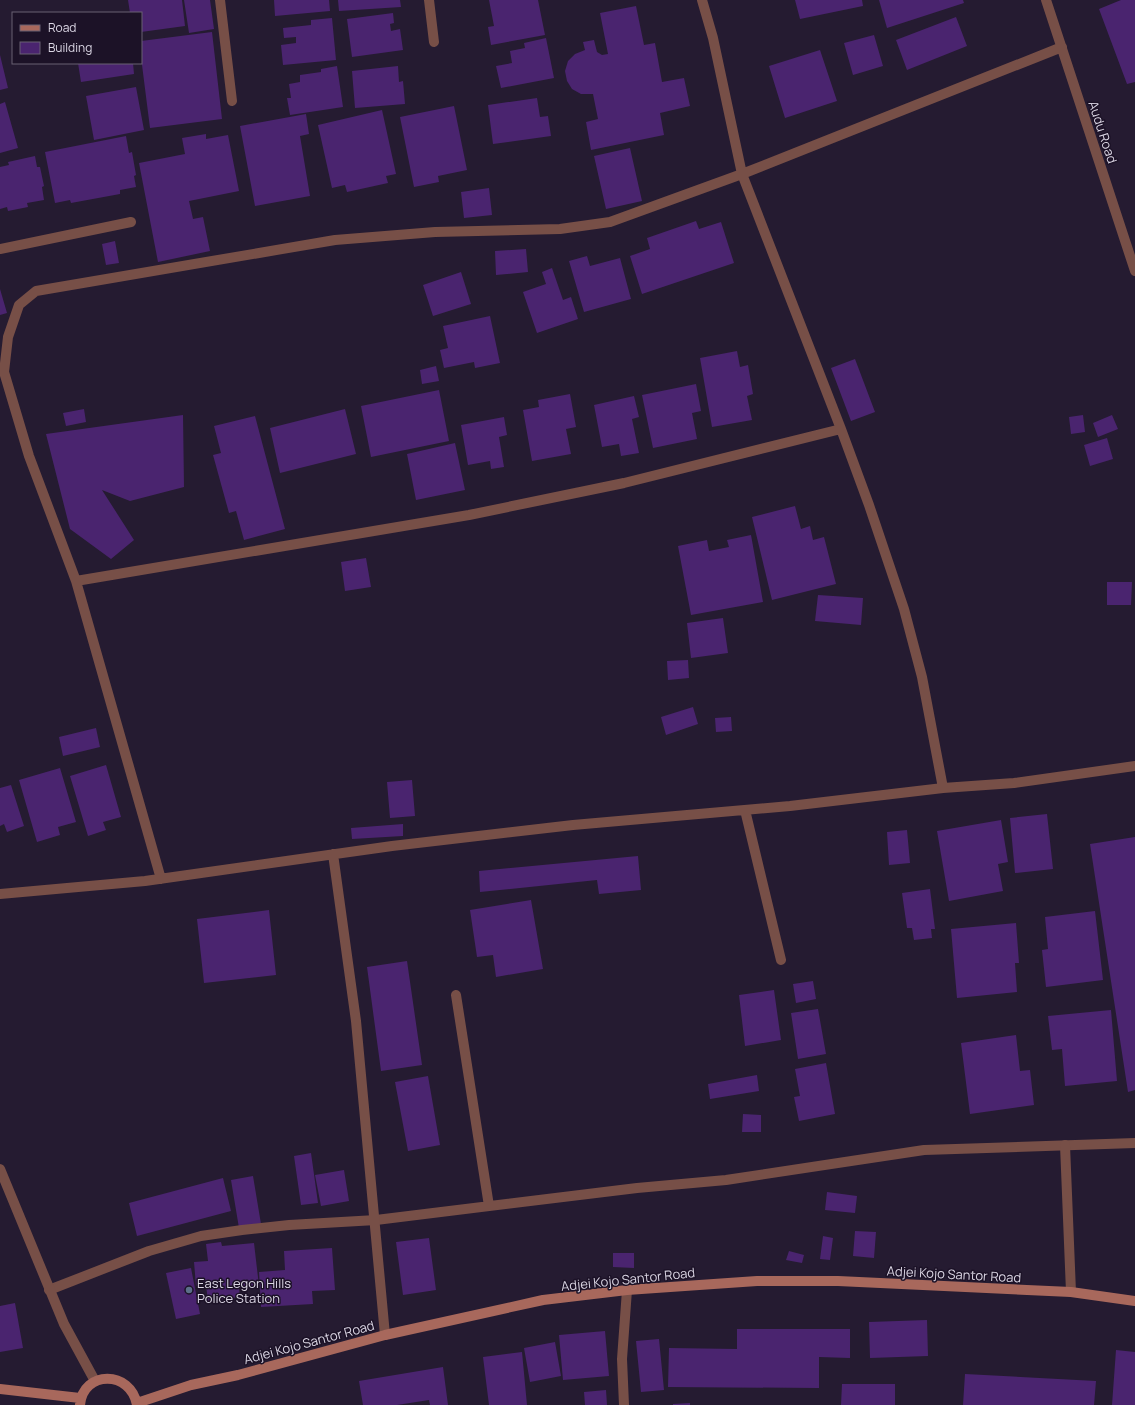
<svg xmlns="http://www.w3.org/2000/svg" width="1135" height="1405" font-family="Manrope,sans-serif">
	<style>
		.building { fill: #4a246f }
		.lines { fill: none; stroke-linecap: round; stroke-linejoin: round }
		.lane { stroke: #774f47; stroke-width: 10 }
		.street { stroke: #774f47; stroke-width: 10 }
		.secondary { stroke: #a8685c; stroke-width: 10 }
		.service-dot { fill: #5c6f8a; stroke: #1c1227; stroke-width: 1.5 }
		.labels { text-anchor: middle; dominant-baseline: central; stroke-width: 3; stroke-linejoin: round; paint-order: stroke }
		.street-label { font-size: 13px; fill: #dbd6e4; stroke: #1c1227 }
		.poi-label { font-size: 13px; fill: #dbd6e4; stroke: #1c1227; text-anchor: start }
	</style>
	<rect width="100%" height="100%" fill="#251b31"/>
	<path class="building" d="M128,0H182L185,26L141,32V13H130Z
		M184,0H210L214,29L189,33Z
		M274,0H329L330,11L275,16Z
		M338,0H400L401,7L339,11Z
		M489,0H538L545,35L491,45L488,27L494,26Z
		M795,0H862L863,6L800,19Z
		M879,0H963L964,3L887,28Z
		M1121,0H1135V82L1127,84L1099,9Z
		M636,6L644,45L655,43L662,82L684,78L690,106L660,113L664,135L591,150L586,122L598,119L593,94H581L572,89L567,81L565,71L568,61L575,54L585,50L583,42L594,40L597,52L602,55L608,54L600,13Z
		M393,13L394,23L390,24L391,31L400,29L403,50L352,57L347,19Z
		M956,17L967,46L907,70L896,40Z
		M332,18L336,60L283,65L281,45L296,43V37L284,38L283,28L311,25V20Z
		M212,32L222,119L150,128L141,57V41Z
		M874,35L883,66L853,75L844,43Z
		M546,38L554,78L501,88L496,66L512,63L510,51L525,48L524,43Z
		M820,50L837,101L785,118L769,66Z
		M0,55L8,88L0,90Z
		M78,63H133L134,74L81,82Z
		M337,66L343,107L290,115L287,98H291L289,84L300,82V75L321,72V69Z
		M398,66L399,82L403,81L405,104L355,108L352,71Z
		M136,87L144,130L94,140L86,96Z
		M537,98L540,117L548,116L551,136L493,144L488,105Z
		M5,102L18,148L0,153V104Z
		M454,106L467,170L438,176L439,182L414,187L400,117Z
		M382,110L396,174L386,176L388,183L347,192L345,185L332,188L318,125Z
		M306,114L309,134L300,136L310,196L255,206L240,126Z
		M206,134V139L228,135L239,191L189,201L193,219L203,217L210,251L158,262L139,163L185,154L182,138Z
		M126,136L129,153L132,152L136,175L134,176L136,187L120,190V194L71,203L70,200L55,203L45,152Z
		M630,148L642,201L606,209L594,156Z
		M35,156L37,167H40L44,186L42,187L44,200L27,203L28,207L8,211L7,207L0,209V167L9,165L8,162Z
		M489,188L492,215L464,218L461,192Z
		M696,221L699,229L721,222L734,263L642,294L630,256L650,249L647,238Z
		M115,241L119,263L106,265L102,244Z
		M526,249L528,272L496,275L495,251Z
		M587,256L590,266L620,258L631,299L584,312L569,261Z
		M552,268L563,300L571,297L578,319L537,333L523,292L546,284L542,272Z
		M461,272L471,304L433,316L423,285Z
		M0,289L7,313L0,315Z
		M490,316L500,363L475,368L474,362L444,368L440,350L448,348L443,326Z
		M737,351L740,367L748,365L753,394L747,396L752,420L712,427L700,358Z
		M855,359L875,412L851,421L831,368Z
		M436,366L439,381L422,384L420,370Z
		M696,384L701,411L692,413L697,439L653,448L642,395Z
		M439,390L449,441L371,457L361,406Z
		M570,394L576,427L566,429L571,454L532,461L523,410L539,407L538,400Z
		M634,396L639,417L632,419L639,453L621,456L619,444L602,447L594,405Z
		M84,409L86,422L66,426L63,413Z
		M345,409L356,454L280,473L270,428Z
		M183,415L184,487L130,501L102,490L134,540L111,559L70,529L46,434Z
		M1083,415L1085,432L1071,434L1069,417Z
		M1112,415L1118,429L1098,437L1093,423Z
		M255,416L285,529L244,540L236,511L229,513L213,455L221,453L214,426Z
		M504,417L507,435L499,437L504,467L491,469L490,461L468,465L461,425Z
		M1107,438L1113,459L1090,466L1084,445Z
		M455,443L465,490L416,500L407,454Z
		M795,506L801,529L810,526L813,540L824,537L836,584L772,600L752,517Z
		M751,535L763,602L691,615L678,546L707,540L709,551L729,547L727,540Z
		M366,558L371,587L345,591L341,562Z
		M1107,582H1132L1131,605H1107Z
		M818,595L863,598L861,625L815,621Z
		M723,618L728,653L691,658L687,623Z
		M688,660L689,678L668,680L667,661Z
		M693,707L698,724L666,735L661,717Z
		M731,717L732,731L716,732L715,718Z
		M96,728L100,747L63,756L59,737Z
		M106,765L121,817L103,822L106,830L88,836L70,776Z
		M60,768L76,822L58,827L60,835L37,842L19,780Z
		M412,780L415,816L390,818L387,782Z
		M11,785L24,826L7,832L4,824L0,826V788Z
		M1047,814L1053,869L1015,873L1010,818Z
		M1001,820L1008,862L998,864L1003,891L949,901L937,831Z
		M403,824V836L352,839L351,828Z
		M907,830L910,863L889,865L887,832Z
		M1135,837V1090L1128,1092L1090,844Z
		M638,856L641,890L599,894L597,880L480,892L479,871Z
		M930,889L935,929H931L932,938L914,940L912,928H907L902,893Z
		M531,900L543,969L496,977L493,955L477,957L470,910Z
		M269,910L276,975L204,983L197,919Z
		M1095,911L1103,980L1046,987L1042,950L1048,949L1045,917Z
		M1016,923L1019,963H1015L1017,992L957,998L951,929Z
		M407,961L422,1065L381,1071L367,967Z
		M813,981L816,999L796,1003L793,984Z
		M774,990L781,1040L745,1046L739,995Z
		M818,1009L826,1054L798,1059L791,1013Z
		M1111,1010L1117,1081L1065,1086L1062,1049L1052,1050L1048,1016Z
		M1016,1035L1020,1071L1030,1070L1034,1105L970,1114L961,1043Z
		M826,1063L835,1114L799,1121L794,1097L800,1096L795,1069Z
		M757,1075L759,1091L710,1099L708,1084Z
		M428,1076L440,1145L408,1151L395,1082Z
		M743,1114L761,1115V1132H742Z
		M311,1153L318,1203L301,1205L294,1156Z
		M344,1170L349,1201L321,1206L315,1175Z
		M253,1176L261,1224L239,1228L231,1180Z
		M223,1178L231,1211L137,1236L129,1203Z
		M827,1192L857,1196L855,1213L825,1210Z
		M855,1231L876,1232L874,1258L853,1256Z
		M823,1236L833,1238L830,1260L820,1259Z
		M429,1238L436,1290L403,1295L396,1242Z
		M221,1242L222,1246L254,1243L259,1286L239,1288L240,1297L208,1301L206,1285L196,1286L194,1262L208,1261L206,1244Z
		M332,1248L335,1290L312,1291L313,1304L261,1307L259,1272L285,1270L284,1251Z
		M789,1251L804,1255L802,1263L786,1260Z
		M613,1253H634V1268L613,1267Z
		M191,1268L200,1314L176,1319L166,1273Z
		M15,1303L23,1348L0,1352V1306Z
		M927,1320L928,1356L870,1358L869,1322Z
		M737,1329H850V1358L819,1357V1388L668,1387L669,1348L737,1349Z
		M605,1331L609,1376L563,1380L559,1335Z
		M659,1339L664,1390L641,1392L636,1341Z
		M555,1342L561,1376L530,1382L524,1348Z
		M1116,1350L1135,1352V1405H1112Z
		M522,1352L527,1405H489L483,1357Z
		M443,1367L448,1405H430L429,1400L397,1405H363L359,1381Z
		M965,1374L1096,1381L1094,1405H963Z
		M842,1384H895V1405H841Z
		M606,1390L607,1405H585L584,1392Z
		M690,1403V1405H673V1404Z"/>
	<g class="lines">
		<path class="lane" d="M456,995L489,1206
			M49,1290L149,1251L201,1236L242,1230L289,1225L376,1220L637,1188L726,1180L924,1150L1135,1143"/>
		<path class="street" d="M220,0L232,101
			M429,0L434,42
			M702,0L713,38L742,174L841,429L869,505L904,609L922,677L943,788
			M1046,0L1135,271
			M0,249L131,222
			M76,581L469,515L624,483L841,429
			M745,810L781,960
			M333,854L356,1021L385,1335
			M161,879L76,581L29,456L4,372L8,337L19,305L36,291L335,240L435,232L560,229L610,222L742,174L1062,47
			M0,894L145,881L392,846L573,825L790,806L943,788L1014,783L1135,766
			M1065,1145L1071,1292
			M0,1169L64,1324L95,1381
			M624,1405L622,1359L627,1290"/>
		<path class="secondary" d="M0,1389L80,1398
			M137,1403L191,1385L238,1375L385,1335L543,1300L627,1290L757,1281H838L1071,1292L1135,1301
			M80,1405C83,1370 131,1370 137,1405"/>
	</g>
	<circle class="service-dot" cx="189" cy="1290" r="4"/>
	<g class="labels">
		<g class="street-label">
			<text transform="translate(1103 132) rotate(72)">Audu Road</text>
			<text transform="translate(954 1274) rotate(3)">Adjei Kojo Santor Road</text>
			<text transform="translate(628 1279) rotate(-6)">Adjei Kojo Santor Road</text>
			<text transform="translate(309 1342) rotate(-15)">Adjei Kojo Santor Road</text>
		</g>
		<g class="poi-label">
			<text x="197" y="1283">East Legon Hills<tspan x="197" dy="15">Police Station</tspan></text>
		</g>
	</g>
	<rect x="12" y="12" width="130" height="52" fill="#1c1227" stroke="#686073"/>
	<rect x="20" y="25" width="20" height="6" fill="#a8685c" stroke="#686073"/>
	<text x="48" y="32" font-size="12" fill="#dbd6e4">Road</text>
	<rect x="20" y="42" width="20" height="12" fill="#4a246f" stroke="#686073"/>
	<text x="48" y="52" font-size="12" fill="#dbd6e4">Building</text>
</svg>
